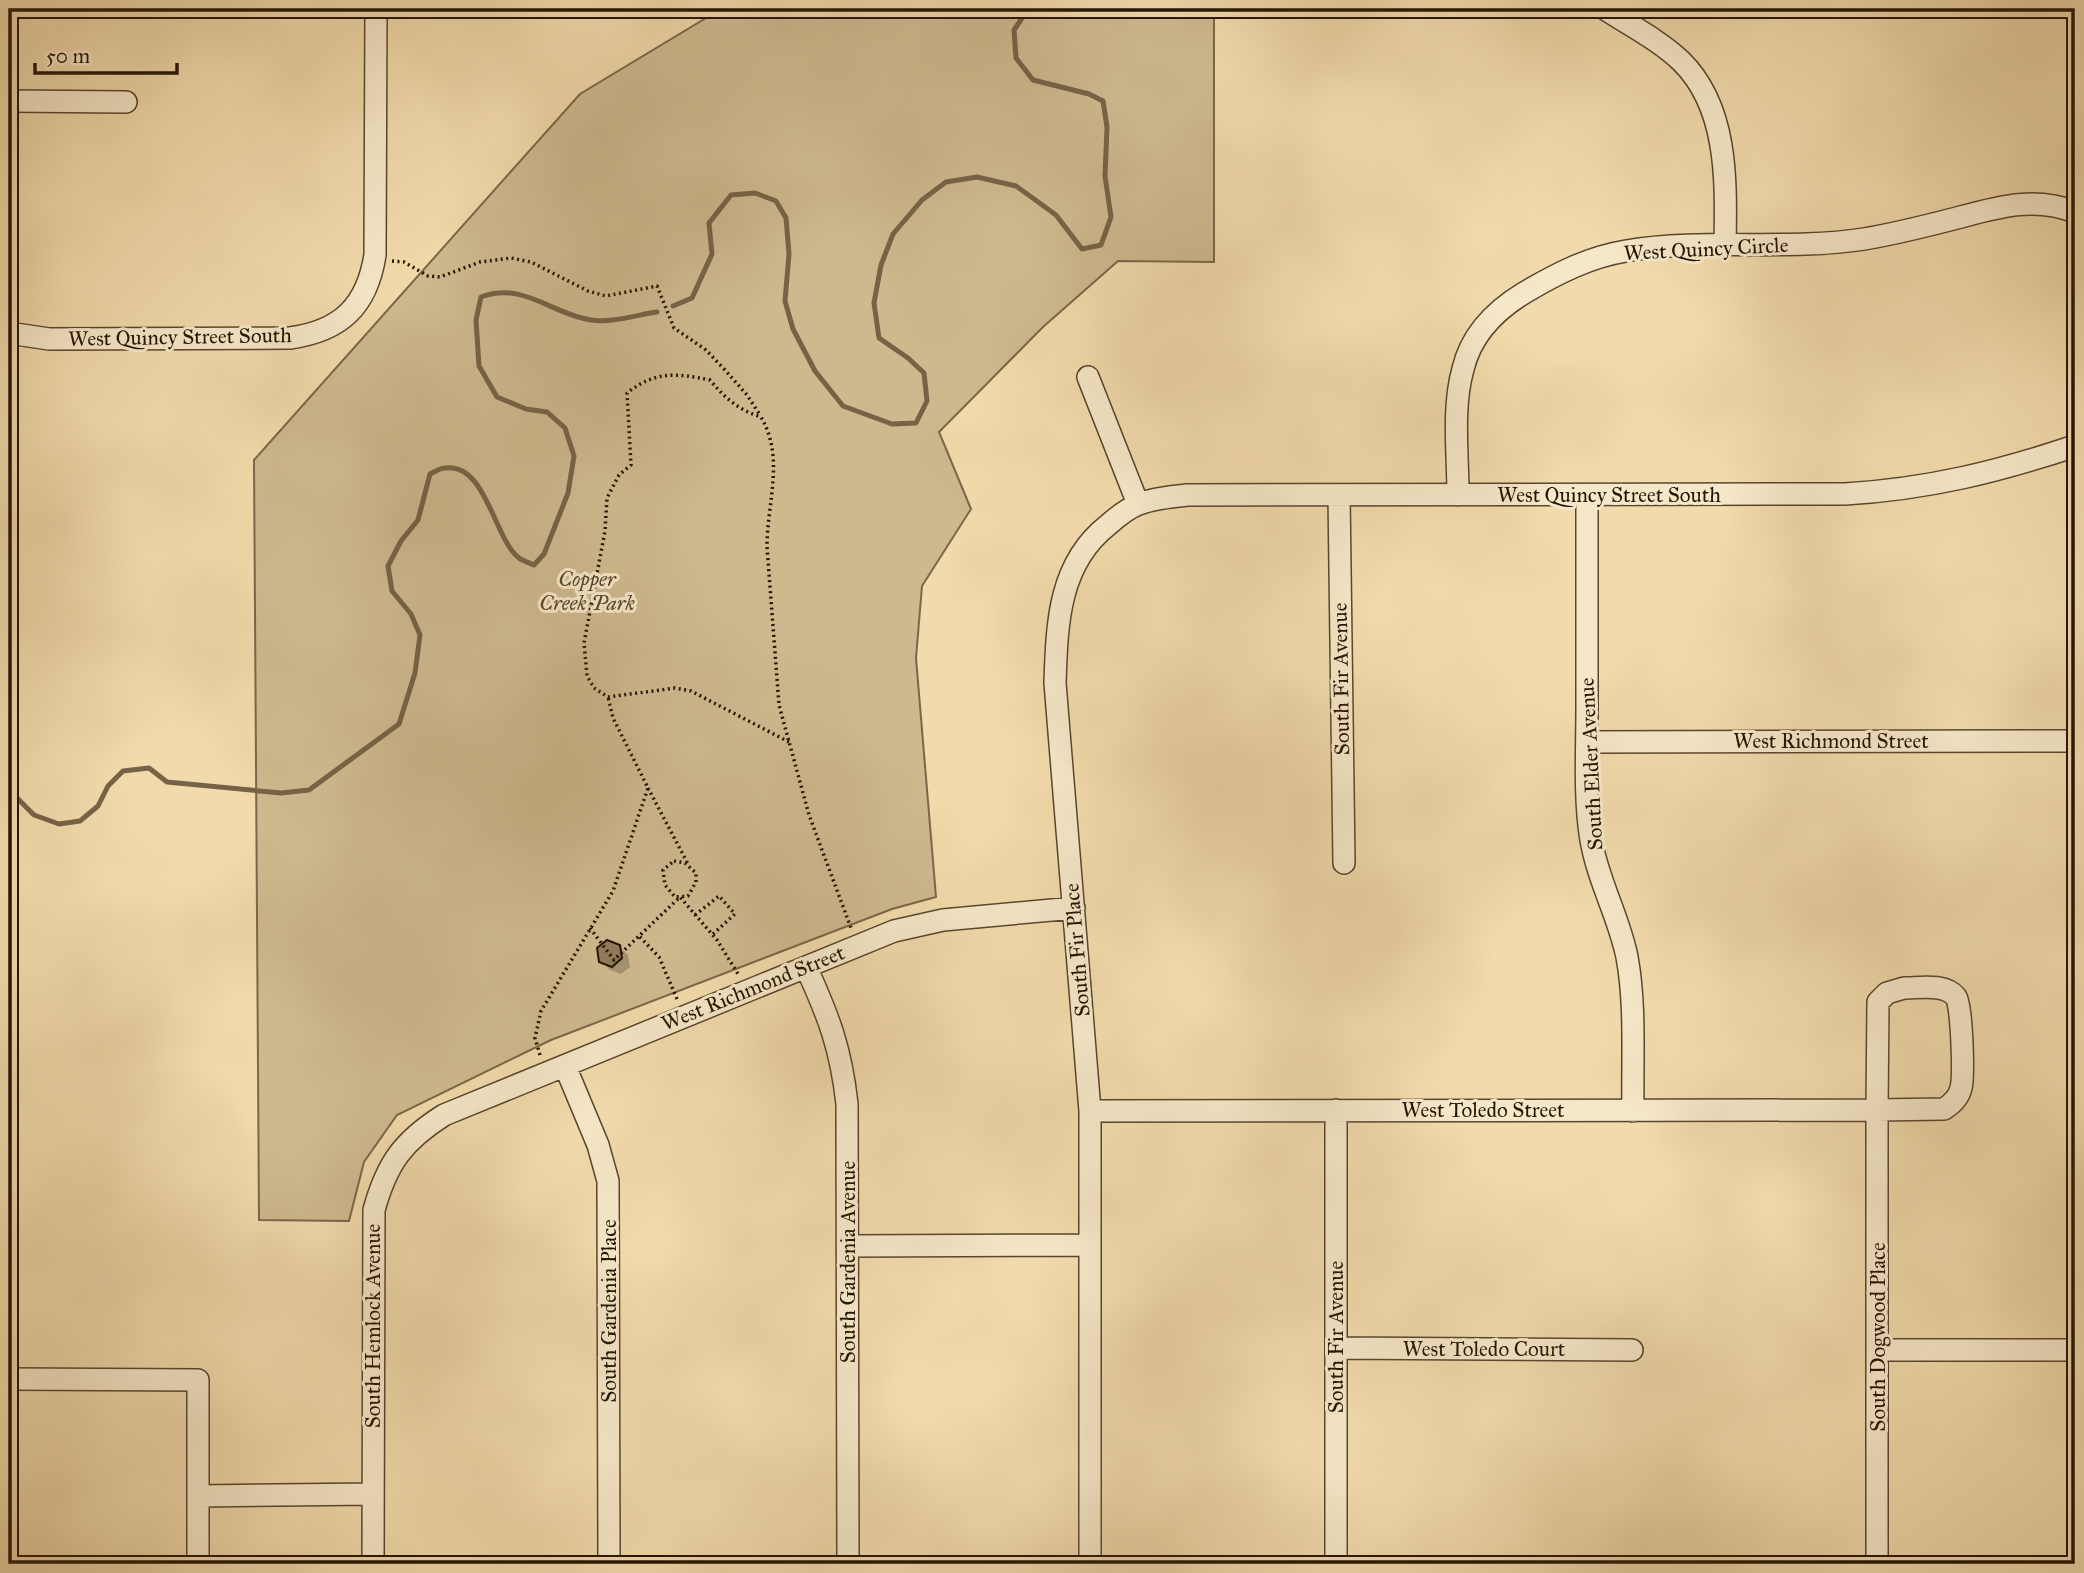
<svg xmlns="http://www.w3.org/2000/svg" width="2084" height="1573" font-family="'IM FELL Great Primer',serif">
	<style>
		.green { fill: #ceb98f; stroke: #7a674a; stroke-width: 2 }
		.shadow { fill: #0003 }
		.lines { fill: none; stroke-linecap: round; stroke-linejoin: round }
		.stream { stroke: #766347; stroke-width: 5 }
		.building { fill: #907b5b; stroke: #261505; stroke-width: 2 }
		.street-casing { stroke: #59462e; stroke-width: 24 }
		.path { stroke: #261505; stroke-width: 3.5; stroke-dasharray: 2 3.5; stroke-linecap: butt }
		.street { stroke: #f6e7c8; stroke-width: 21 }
		.labels { text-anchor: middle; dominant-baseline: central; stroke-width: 6; stroke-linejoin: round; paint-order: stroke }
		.street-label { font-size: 21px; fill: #261505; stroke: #f6e7c8 }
		.park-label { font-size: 21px; font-style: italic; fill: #58462e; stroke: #f6e7c8 }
	</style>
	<rect width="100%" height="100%" fill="#f1daab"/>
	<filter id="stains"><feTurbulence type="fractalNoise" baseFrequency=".00286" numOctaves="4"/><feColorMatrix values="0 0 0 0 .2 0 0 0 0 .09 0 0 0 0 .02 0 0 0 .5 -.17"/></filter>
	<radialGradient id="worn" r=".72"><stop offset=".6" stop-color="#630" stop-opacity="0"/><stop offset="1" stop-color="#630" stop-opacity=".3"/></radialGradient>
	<path class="green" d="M721,9H1214V262L1118,261L1043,327L939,432L971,509L922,586L916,658L936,897L892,909L551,1040L397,1115L364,1162L349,1221L259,1220L254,460L580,94Z"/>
	<path class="shadow" d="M619,946L628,955L630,967L621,974L610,970L601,961Z"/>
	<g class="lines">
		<path class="stream" d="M673,306L692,298L712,254L709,223L731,195L755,193L776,201L786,218L789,254L785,301L793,329L815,371L843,406L892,424L916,423L927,401L924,373L908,358L879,338L874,303L881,265L893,234L922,200L946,182L977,177L1016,186L1056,215L1082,249L1101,245L1111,217L1105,176L1107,127L1103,101L1089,94L1033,80L1016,58L1014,30L1026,12L1031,9
			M9,790L34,815L59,824L80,821L98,806L108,786L123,771L149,768L167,782L281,793L309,790L399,724L415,673L420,635L411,614L392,591L388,566L401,541L418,520L430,474C434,472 440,468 445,468C486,462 494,539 519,558C523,561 530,563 534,565L544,554L568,493L574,456L565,428L547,412L526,409L497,397L479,366L476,320L481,297C523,281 551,314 591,320C612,323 636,315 657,312"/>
	</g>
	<path class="building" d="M607,940L620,945L622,958L612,967L599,962L597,948Z"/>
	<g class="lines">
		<g class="street-casing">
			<path id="street" d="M1605,9C1629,25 1659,40 1681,61C1729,108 1726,183 1725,246
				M9,101L126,102
				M9,333L49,339L290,338C341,331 367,306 375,255L376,9
				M1088,377L1138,504
				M1339,495L1344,863
				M1458,495C1458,454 1452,408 1463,369C1471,335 1496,310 1524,293C1556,274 1589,257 1626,251C1705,238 1786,251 1864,239C1895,234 1926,226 1957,218C1998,207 2034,196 2075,212
				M1587,495C1587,566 1587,637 1587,708C1587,751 1584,798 1591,840C1598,881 1619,917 1627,957C1636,1006 1632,1060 1633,1111
				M1587,742L2075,741
				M806,967C829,1017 841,1049 847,1104L848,1564
				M1904,988C1919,988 1945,983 1956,997C1962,1005 1964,1077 1961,1088C1959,1097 1952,1104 1944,1109L1877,1110L1878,1002L1887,993Z
				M565,1066L598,1145L608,1181L609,1564
				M1336,1110V1564
				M1090,1111L1877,1110V1564
				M848,1246L1090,1245
				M1336,1348L1632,1350
				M1878,1350H2075
				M9,1379L198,1380V1564
				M198,1496L373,1494
				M373,1564L374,1210C387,1163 403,1141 444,1115L894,931L943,920L1074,908
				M1090,1564V1111L1055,683C1057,625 1058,564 1108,525C1117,517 1128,508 1139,504C1154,498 1171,497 1187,495L1845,494C1928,489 1997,472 2075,446"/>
		</g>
		<path class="path" d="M392,261L404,262L428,276L440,277L480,262L511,258L531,262L588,291L606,296L657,286L674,328L706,350L725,370L747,395L760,415
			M789,742L691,691L675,688L608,697L594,688L587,676L584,643L605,531L607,498L619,475L631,465L627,393C655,371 676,373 710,380C724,397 738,410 761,417C785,458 767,502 767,547L779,705L809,815L851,928
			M648,788L688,864
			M674,861L685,863L696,873V882L688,896L675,897L665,885L663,870Z
			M695,915L719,896L735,914L712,935
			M590,928L614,960L639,936
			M677,999L659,957L639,936L680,897L717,940L738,974
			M540,1055L535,1038L541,1011L613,891L648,788L613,718L608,697"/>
		<use href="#street" class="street"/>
	</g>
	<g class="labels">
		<g class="street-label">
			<text transform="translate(1706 249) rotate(-3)">West Quincy Circle</text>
			<text transform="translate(180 337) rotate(-1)">West Quincy Street South</text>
			<text x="1609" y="495">West Quincy Street South</text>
			<text transform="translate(1341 679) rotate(-91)">South Fir Avenue</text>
			<text x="1831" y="741">West Richmond Street</text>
			<text transform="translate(1591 764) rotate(-93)">South Elder Avenue</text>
			<text transform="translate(1077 950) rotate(-95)">South Fir Place</text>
			<text transform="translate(753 988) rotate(-22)">West Richmond Street</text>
			<text x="1483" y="1110">West Toledo Street</text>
			<text transform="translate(848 1262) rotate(-90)">South Gardenia Avenue</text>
			<text transform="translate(609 1311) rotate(-90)">South Gardenia Place</text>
			<text transform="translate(373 1326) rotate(-90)">South Hemlock Avenue</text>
			<text transform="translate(1336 1337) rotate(-90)">South Fir Avenue</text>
			<text transform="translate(1878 1337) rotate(-90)">South Dogwood Place</text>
			<text x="1484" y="1349">West Toledo Court</text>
		</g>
		<g class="park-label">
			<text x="587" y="579">Copper<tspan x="587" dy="24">Creek Park</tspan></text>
		</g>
	</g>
	<rect width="2084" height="1573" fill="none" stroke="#f1daab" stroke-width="35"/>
	<rect x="10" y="10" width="2063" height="1552" fill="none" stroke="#261505" stroke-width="3.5"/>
	<rect x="18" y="18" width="2049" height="1538" fill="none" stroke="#261505" stroke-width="2"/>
	<path d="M35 63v10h142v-10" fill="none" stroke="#261505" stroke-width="3.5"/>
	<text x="46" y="63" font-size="21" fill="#261505" stroke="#f6e7c8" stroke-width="5" paint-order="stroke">50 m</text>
	<rect width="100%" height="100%" filter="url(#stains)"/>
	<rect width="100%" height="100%" fill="url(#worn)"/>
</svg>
